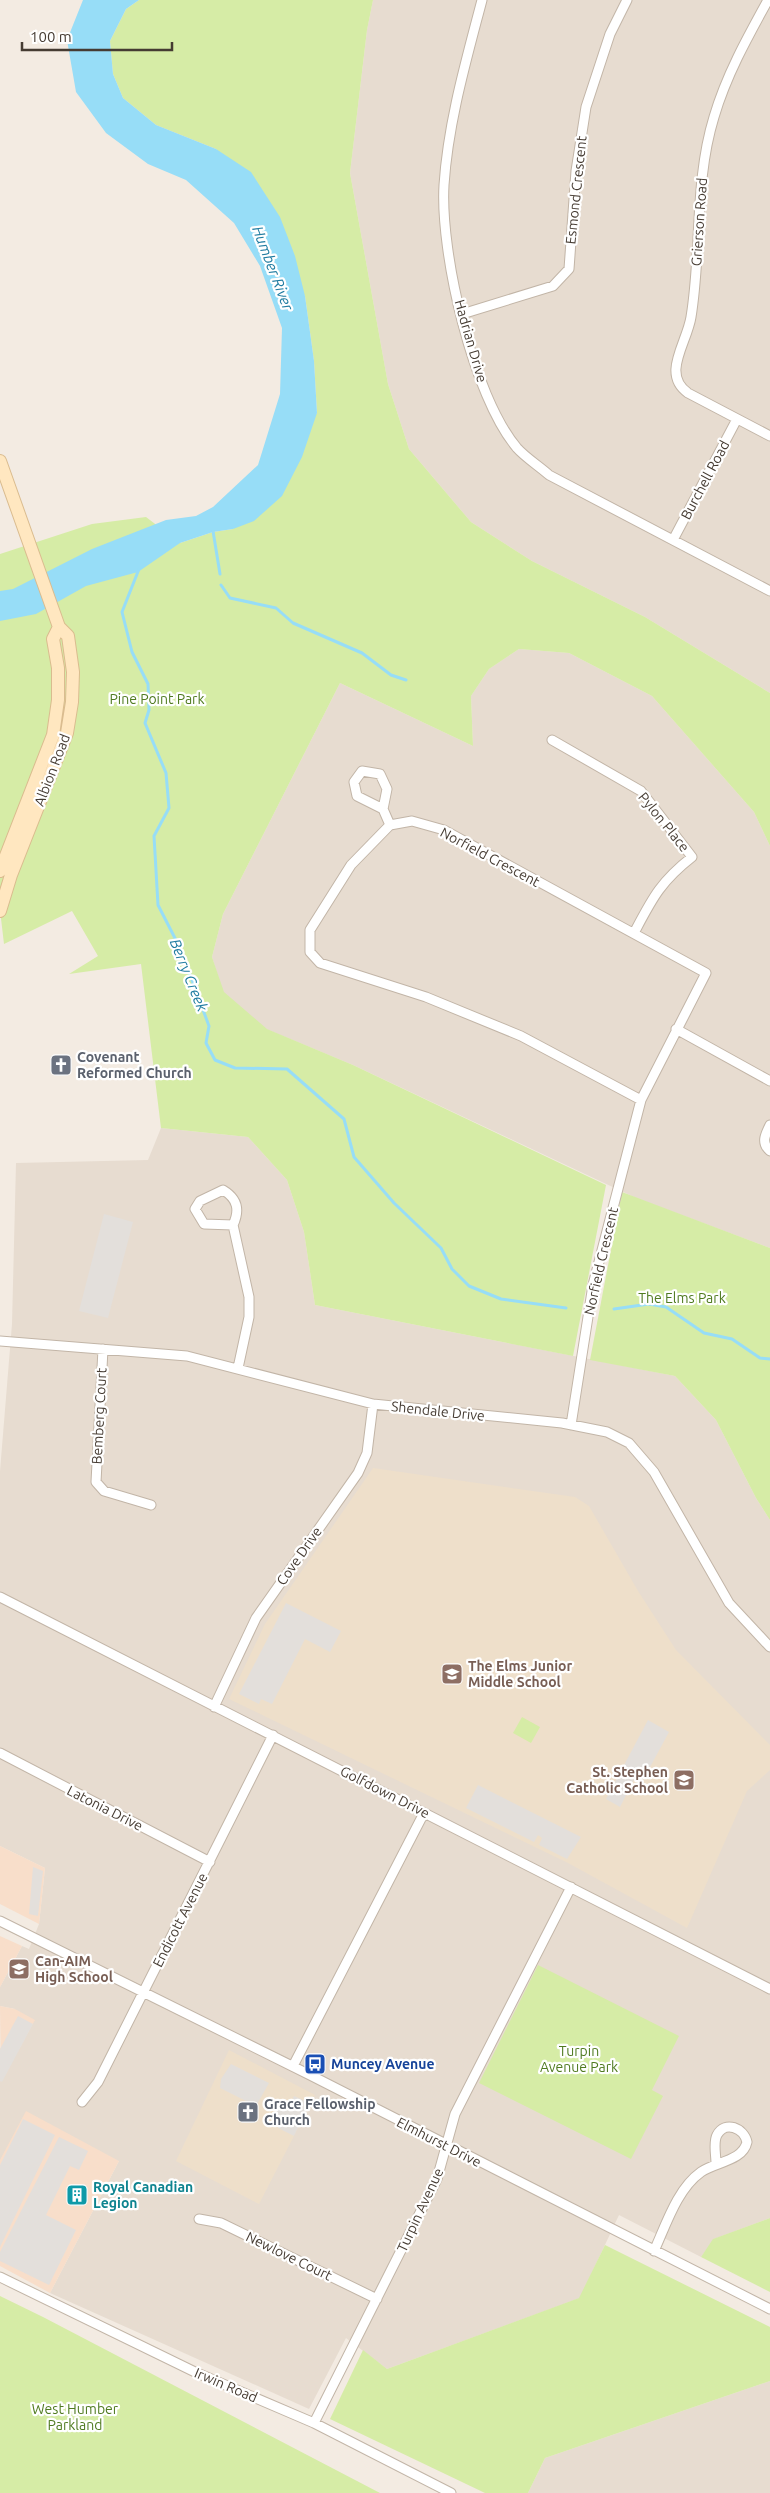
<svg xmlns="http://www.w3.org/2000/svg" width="770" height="2493" font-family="Ubuntu,sans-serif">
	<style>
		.residential { fill: #e7dcd0 }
		.commercial { fill: #f8deca }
		.education { fill: #eedfca }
		.green { fill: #d6eca6 }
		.parking { fill: #e3dfdb }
		.water { fill: #97ddf7 }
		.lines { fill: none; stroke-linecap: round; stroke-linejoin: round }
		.stream { stroke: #97ddf7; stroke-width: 3 }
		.street-casing { stroke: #c2b5a7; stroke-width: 11 }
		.secondary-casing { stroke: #dabc8f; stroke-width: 14 }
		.street { stroke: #fff; stroke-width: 9 }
		.secondary { stroke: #ffe7c0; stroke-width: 12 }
		.labels { text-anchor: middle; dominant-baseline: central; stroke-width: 4.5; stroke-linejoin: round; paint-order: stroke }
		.street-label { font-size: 14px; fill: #453b32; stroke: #fff }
		.park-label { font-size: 14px; fill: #507b21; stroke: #fff }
		.worship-label { font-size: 14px; font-weight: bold; fill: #5b616d; stroke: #fff; text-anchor: start }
		.education-label { font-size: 14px; font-weight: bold; fill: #785e54; stroke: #fff; text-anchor: start }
		.transit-label { font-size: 14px; font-weight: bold; fill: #164399; stroke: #fff; text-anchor: start }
		.culture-label { font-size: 14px; font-weight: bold; fill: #0d838f; stroke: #fff; text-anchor: start }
		.water-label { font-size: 15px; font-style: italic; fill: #207ca1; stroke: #fff }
	</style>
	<rect width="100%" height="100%" fill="#f3ebe2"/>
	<path class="residential" d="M373,0H770V693L645,617L532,561L471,522L409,449L388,384L350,173L367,30Z
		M519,649L569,653L652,696L754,812L770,846V1248L636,1198L353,1065L266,1029L223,992L212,957L223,914L340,683L473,746L471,696L489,669Z
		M161,1128L248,1137L287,1180L304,1232L315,1305L675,1376L716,1420L756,1498L770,1520V2218L714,2239L701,2257L619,2215L580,2298L387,2369L346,2338L309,2409L50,2293L119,2161L0,2160V2082L15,2009L0,2006V1987L22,1946L29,1949L39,1924L45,1868L0,1846V1471L12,1324L16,1163L148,1160Z
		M770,2381V2493H528L545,2458Z"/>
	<path class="commercial" d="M0,1846L45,1868L39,1924L0,1904Z
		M0,1936L22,1946L0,1987Z
		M0,2006L15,2009L35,2020L1,2082Z
		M26,2111L119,2161L50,2293L0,2266V2160Z"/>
	<path class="education" d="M373,1468L575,1497L589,1506L638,1591L676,1650L770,1745V1770L747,1791L687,1928L568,1863L229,1699L265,1624Z
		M229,2050L315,2095L259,2204L176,2161Z"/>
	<path class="green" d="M139,0H373L367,30L350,173L388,384L409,449L471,522L532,561L645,617L770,693V846L754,812L652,696L569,653L519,649L489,669L471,696L473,746L340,683L223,914L212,957L224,992L267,1029L353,1065L606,1185L573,1356L315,1305L304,1232L287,1180L248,1137L161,1128L141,964L69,974L98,956L72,911L4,944L0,910V554L92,524L146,517L180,543L213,532L233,529L317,413L314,361L305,296L216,149L156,125L123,98L113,74L110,41L126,9Z
		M622,1192L770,1248V1520L756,1498L716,1420L675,1376L590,1360Z
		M522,1717L540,1727L531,1743L513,1733Z
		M538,1965L679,2036L652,2090L663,2096L631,2159L479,2083Z
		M770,2218V2292L701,2257L713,2239Z
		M605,2245L770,2327V2381L545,2458L528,2493H485L330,2419L363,2350L387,2369L579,2298Z
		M0,2296L43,2317L380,2493H0Z"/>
	<path class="parking" d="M104,1214L133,1222L108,1318L79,1311Z
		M286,1603L341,1631L330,1652L305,1639L272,1704L261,1699L259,1704L239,1694Z
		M648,1720L669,1732L643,1780L636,1776L620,1807L606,1799Z
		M478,1785L581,1837L567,1859L539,1845L542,1838L538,1835L534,1842L466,1808Z
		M33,1867L43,1871L38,1916L29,1914Z
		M18,2016L33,2024L2,2082L0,2081V2049Z
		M231,2064L269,2083L256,2106L220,2088L221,2079Z
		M294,2096L310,2103L294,2136L278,2128L279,2125L272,2121L280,2104L288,2108Z
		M23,2119L55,2135L0,2247V2165Z
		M59,2137L88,2151L79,2170L70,2166L46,2215L76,2230L49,2285L0,2261V2252Z"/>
	<path class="water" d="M83,0H139L126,9L110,41L113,74L123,98L156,125L216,149L251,172L280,217L295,256L305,296L314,361L317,413L302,457L282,496L254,521L233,529L213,532L180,543L138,572L86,586L36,614L0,621V591L13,589L92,549L166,520L196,516L213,507L258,465L280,394L282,328L260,266L234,223L186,180L148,164L106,133L76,92L67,40Z"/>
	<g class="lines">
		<path class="stream" d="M213,531L220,574
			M139,569L122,612L132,652L148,684L149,710L145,723L166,773L169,808L154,836L158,905L180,948L209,1026L206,1043L215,1060L235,1068L287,1069L344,1119L354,1157L394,1203L441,1248L452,1269L469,1286L501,1299L566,1308
			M221,585L230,598L276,608L293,623L362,653L391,675L406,680
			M614,1309L649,1304L666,1307L704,1333L732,1339L760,1358L770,1359"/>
		<g class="street-casing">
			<path id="street" d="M482,0C466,61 448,123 444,185C440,253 473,396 517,448C526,458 539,466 549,475L770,591
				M768,0C747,38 726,76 714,117C694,182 702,250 691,317C687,343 661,374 688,393L770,436
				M462,314L553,286L569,269L576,171L586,107L610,34L627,0
				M673,540L737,419
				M552,740L641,791L692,857C660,882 652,899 634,933
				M383,809L357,796L354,782L362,771L380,774L387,789L383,809L390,825
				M676,1029L770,1081
				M770,1125C765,1135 761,1143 770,1151
				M233,1225L204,1224L195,1209L200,1201L223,1190C238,1199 240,1210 233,1225L249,1297V1317L238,1368
				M0,1341L187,1356L373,1404L562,1423L607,1432L629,1443L654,1472L729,1603L770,1647
				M103,1349L96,1482L104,1491L151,1505
				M571,1425L593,1285L641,1100L706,973L444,830L412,821L390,825L351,865L310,930V952L320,963L426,997L521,1036L641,1100
				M0,1597L770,1989
				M214,1707L256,1618L358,1473L367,1453L373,1404
				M0,1753L210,1862
				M0,1921L310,2075L770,2309
				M293,2066L424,1813
				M82,2102L98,2082L273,1735
				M199,2219L221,2223L377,2299
				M654,2251C666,2225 677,2189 701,2172C715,2162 743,2161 747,2142C744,2128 725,2120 717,2135C713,2142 716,2155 716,2163
				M0,2277L195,2372L314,2423L451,2493
				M314,2423L437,2179L455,2114L571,1887"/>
		</g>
		<g class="secondary-casing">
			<path id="secondary" d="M0,461L59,627L68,636L73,672L72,702L67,733L11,875L0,911
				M0,871L53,735L58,700V668L53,639L59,627"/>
		</g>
		<use href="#street" class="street"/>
		<use href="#secondary" class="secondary"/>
	</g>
	<defs>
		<g id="church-square" transform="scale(1.125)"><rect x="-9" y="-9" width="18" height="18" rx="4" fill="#6b7280" stroke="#fff"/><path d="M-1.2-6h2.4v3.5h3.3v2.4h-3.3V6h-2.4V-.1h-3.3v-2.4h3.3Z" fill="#fff"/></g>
		<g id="school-square" transform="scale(1.125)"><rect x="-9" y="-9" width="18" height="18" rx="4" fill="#8d6e63" stroke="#fff"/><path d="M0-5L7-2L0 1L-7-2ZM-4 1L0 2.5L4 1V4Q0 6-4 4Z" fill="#fff"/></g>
		<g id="bus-square" transform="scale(1.125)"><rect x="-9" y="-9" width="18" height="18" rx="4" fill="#1a4fb4" stroke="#fff"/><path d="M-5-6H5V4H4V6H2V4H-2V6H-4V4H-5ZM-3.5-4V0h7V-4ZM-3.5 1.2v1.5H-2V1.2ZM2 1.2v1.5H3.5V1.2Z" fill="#fff"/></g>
		<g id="building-square" transform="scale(1.125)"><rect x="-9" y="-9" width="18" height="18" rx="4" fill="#0f9aa8" stroke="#fff"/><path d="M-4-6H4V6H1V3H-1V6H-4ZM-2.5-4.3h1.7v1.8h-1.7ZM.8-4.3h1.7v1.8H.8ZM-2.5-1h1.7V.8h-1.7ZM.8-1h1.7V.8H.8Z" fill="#fff"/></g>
	</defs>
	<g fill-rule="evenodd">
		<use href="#church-square" x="61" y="1065"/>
		<use href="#school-square" x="452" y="1674"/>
		<use href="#school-square" x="684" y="1780"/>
		<use href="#school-square" x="19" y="1969"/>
		<use href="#bus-square" x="315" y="2064"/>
		<use href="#church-square" x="248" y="2112"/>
		<use href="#building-square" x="77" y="2195"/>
	</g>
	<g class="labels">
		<g class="street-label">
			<text transform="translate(576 190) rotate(-84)">Esmond Crescent</text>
			<text transform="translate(699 222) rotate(-86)">Grierson Road</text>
			<text transform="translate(471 341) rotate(74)">Hadrian Drive</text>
			<text transform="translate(705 480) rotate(-62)">Burchell Road</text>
			<text transform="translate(52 770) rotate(-69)">Albion Road</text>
			<text transform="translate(664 822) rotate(51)">Pylon Place</text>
			<text transform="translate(490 857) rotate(28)">Norfield Crescent</text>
			<text transform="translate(601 1261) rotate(-77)">Norfield Crescent</text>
			<text transform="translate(438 1411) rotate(6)">Shendale Drive</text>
			<text transform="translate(99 1416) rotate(-87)">Bemberg Court</text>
			<text transform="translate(299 1556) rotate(-55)">Cove Drive</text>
			<text transform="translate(385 1792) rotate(27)">Golfdown Drive</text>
			<text transform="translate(105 1808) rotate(27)">Latonia Drive</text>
			<text transform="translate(180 1920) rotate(-63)">Endicott Avenue</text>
			<text transform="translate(439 2142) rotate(27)">Elmhurst Drive</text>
			<text transform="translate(420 2210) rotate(-65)">Turpin Avenue</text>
			<text transform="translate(289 2256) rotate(26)">Newlove Court</text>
			<text transform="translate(226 2385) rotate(23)">Irwin Road</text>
		</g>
		<g class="park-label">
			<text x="157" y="699">Pine Point Park</text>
			<text x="682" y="1298">The Elms Park</text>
			<text x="579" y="2051">Turpin<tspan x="579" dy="16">Avenue Park</tspan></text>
			<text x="75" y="2409">West Humber<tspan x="75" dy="16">Parkland</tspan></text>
		</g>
		<g class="worship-label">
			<text x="77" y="1057">Covenant<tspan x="77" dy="16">Reformed Church</tspan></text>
			<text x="264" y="2104">Grace Fellowship<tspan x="264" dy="16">Church</tspan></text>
		</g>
		<g class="education-label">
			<text x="468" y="1666">The Elms Junior<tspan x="468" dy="16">Middle School</tspan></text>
			<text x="668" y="1772" text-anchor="end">St. Stephen<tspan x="668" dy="16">Catholic School</tspan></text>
			<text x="35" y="1961">Can-AIM<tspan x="35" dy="16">High School</tspan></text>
		</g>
		<g class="transit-label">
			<text x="331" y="2064">Muncey Avenue</text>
		</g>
		<g class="culture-label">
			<text x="93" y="2187">Royal Canadian<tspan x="93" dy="16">Legion</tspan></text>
		</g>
		<g class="water-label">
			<text transform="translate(273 268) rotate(69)">Humber River</text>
			<text transform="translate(189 975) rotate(68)">Berry Creek</text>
		</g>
	</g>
	<path d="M22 42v8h150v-8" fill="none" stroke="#453b32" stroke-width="2.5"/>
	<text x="30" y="42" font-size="15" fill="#453b32" stroke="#ffffff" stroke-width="4" paint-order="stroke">100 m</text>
</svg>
